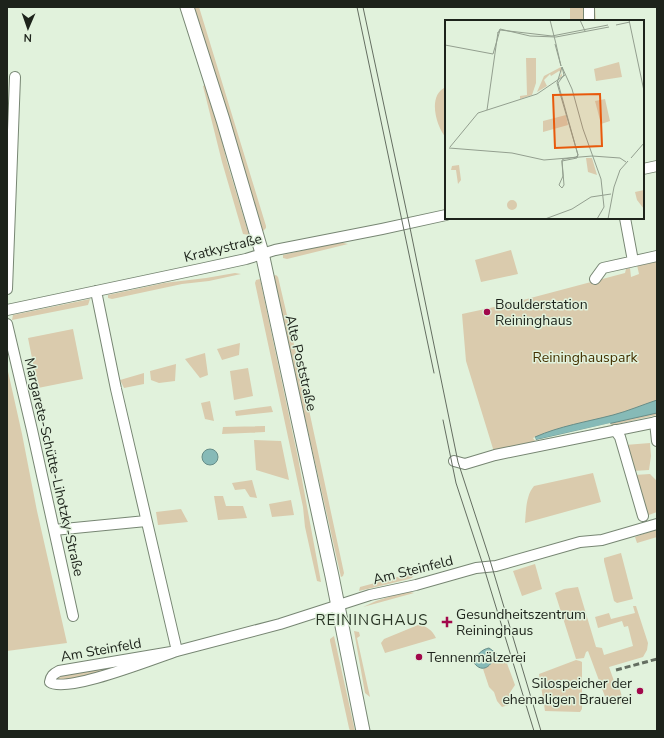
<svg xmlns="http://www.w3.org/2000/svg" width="664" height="738" font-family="'Nunito Sans',sans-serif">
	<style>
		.green { fill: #dacbad }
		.water { fill: #86bab7; stroke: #668d88 }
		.pier { fill: #e1f2dc }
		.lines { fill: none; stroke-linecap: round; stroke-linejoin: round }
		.minor-casing { stroke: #778673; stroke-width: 12 }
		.major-casing { stroke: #778673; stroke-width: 15 }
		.minor { stroke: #fff; stroke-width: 10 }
		.major { stroke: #fff; stroke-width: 13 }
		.tram { stroke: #646e61; stroke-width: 1 }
		.rail { stroke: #646e61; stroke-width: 3; stroke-dasharray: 6 3; stroke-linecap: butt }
		.poi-dot { fill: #a1084b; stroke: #e1f2dc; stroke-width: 1.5 }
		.labels { text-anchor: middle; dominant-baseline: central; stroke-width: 3; stroke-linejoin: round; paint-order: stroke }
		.street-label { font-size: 14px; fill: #1d231b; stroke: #e1f2dc }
		.poi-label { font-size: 14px; fill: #1d231b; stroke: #e1f2dc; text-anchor: start }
		.park-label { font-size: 14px; fill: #443100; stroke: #e1f2dc }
		.neighbourhood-label { font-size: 15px; letter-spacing: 1px; fill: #283424; stroke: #e1f2dc }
		.inset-road { fill: none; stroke: #939f8f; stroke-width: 1 }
		.view { fill: #e8590c; fill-opacity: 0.15; stroke: #e8590c; stroke-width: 2 }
		.inset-edge { fill: none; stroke: #1d231b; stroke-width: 2 }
	</style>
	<rect width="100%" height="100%" fill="#e1f2dc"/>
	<path class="green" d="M194,7H199L266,226V228L263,231Z
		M570,7H595L596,21H570Z
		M205,85L207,87L214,109L227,162L249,235L243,234L222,162L203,86Z
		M446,87V138C436,126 427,95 446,87Z
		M339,242L348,244L287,259L283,258V255Z
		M511,250L518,274L481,282L475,260Z
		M657,260V415L494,452L466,361L462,314L508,304L625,273L626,269L630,268L631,277L639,274L637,265Z
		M235,273L241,274L209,281L182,284L112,299L108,298V295L164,283L206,278Z
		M276,275L278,277L306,396L344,573L343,576L341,577L273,276Z
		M260,279L298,458L321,582L317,581L305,527L303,507L255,283L256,280Z
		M90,299L88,305L12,320L13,315Z
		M73,329L83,379L38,388L28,338Z
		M240,343L239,355L222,360L217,349Z
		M205,353L208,375L200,378L185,359Z
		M176,364L175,381L159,383L151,380L150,371Z
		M7,367L22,434L37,511L67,643L7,651Z
		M248,368L253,396L234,400L230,371Z
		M144,373V384L124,388L120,380Z
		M210,401L214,421L205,419L201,403Z
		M271,406L273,412L236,416L235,411Z
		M265,426V432L222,434L223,427Z
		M254,440L281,441L289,480L256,470Z
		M650,443L651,456L649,470L633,471L625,445Z
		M593,473L601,502L525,523C526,511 526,495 534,486Z
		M650,474L657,481V512L646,516L634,475Z
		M252,480L257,498L250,497L245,489L235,490L232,483Z
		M214,496H223L226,506H243L247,518L218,520Z
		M291,500L294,515L272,517L269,504Z
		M181,509L188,522L158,525L156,512Z
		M657,529V537L637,543L635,537Z
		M621,553L633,599L617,603L614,601L604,561V558Z
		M535,564L542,589L522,596L513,571Z
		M416,572L412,578L405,580L359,591L360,587Z
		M578,587L596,647L602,648L604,655L633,646L628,626L624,627L622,621L598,628L595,617L609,613L611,619L635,613L633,606H636L648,643L647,650L643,657L609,667L614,681L617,679L624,704H616L607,702L588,651L586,652L584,658L576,659L555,593L564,589Z
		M407,591L414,593L363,607L376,601Z
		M418,625C426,625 433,631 436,638L385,653L381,643L384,639Z
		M354,631L359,632L360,636L357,638L370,697L365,693Z
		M334,636L355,731H350L349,728L330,641V639Z
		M499,654L504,655L505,658L515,685L509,694L512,704L502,707L497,701L494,692L489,687L483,669L490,665Z
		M146,659L61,683L57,681V678L65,675Z
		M576,660L580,661L582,662V709L580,712L545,711L539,674Z"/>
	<path class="water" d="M657,400V413L536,440L535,438V437C560,426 586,422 613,415C628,411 642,405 657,400Z
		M202 457a8 8 0 1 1 16 0a8 8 0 1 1-16 0Z
		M489,648L496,653V655C491,666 483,674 474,663C475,656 482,649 489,648Z"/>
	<path class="pier" d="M610,423L611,425L536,442L533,438L535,437L536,440Z"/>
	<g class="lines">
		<g class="minor-casing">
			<path id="minor" d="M589,7V21
				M643,169L657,166
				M625,218L633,261
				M595,279L603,268L657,256
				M7,289L15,77
				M96,291L116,389L177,651
				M7,310L200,269L246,259L275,250L382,229L446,215
				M7,324L32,430L73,616
				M655,422L657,441
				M615,430L620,437L643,516
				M454,461L465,464L495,455L657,422
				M54,530L146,521
				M177,651C155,658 66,694 50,682C51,676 53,674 59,671L177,651L280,624L370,595L416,585L476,568L496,566L580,542L602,540L657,524"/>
		</g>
		<g class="major-casing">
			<path id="major" d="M187,7L223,120L262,253L332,576L363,731"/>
		</g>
		<use href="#minor" class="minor"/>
		<use href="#major" class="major"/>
		<path class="tram" d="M357,7L434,373
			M363,7L409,223L458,462L489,557L541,731
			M443,420L456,483L484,568L534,731"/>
		<path class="rail" d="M616,670L657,659"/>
	</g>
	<g class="poi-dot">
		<circle cx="487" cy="312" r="4"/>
		<path d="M445 616h4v4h4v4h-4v4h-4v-4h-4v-4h4z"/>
		<circle cx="419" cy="657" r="4"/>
		<circle cx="640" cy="691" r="4"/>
	</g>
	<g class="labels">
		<g class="street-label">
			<text transform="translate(223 248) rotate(-14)">Kratkystraße</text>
			<text transform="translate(301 363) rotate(77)">Alte Poststraße</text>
			<text transform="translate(54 467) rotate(77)">Margarete-Schütte-Lihotzky-Straße</text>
			<text transform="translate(413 570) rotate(-14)">Am Steinfeld</text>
			<text transform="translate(101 650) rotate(-10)">Am Steinfeld</text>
		</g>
		<g class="poi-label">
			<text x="495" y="304">Boulderstation<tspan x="495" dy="16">Reininghaus</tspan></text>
			<text x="456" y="614">Gesundheitszentrum<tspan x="456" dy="16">Reininghaus</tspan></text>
			<text x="427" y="657">Tennenmälzerei</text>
			<text x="632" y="683" text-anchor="end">Silospeicher der<tspan x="632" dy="16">ehemaligen Brauerei</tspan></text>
		</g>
		<g class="park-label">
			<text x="585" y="357">Reininghauspark</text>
		</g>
		<g class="neighbourhood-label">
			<text x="372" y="620">REININGHAUS</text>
		</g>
	</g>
	<g transform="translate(445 20)">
		<rect width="199" height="199" fill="#e1f2dc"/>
		<path d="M81,38H91V63L87,75L75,79V76L82,75ZM174,42L177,57L151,61L149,49ZM116,47L117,56L113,59L117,53L114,51L106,56L105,54L99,60L102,66L92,72L99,56ZM160,79L165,101L156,104L150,81ZM121,95L123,105L98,112V101ZM141,138H147L152,155L143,152ZM14,145L16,160L13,164L11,150H6L7,146ZM199,170V189L192,180L190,172ZM62 185a5 5 0 1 1 10 0a5 5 0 1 1-10 0Z" fill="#dacbad"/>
		<path class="inset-road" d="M105,0L111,24M135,0L140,11M184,0L199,71M171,5L185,2M53,13L55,9L85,16L111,17L164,7M110,24L116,46M111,24L116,46M0,25L48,34L55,10L107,16L163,5M117,47L127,69L138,109L156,159L159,187L152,199M117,47L112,63L133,135L131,137L119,139L117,140V142L118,156L114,165L117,168L119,165L117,141L132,138L133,135L113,63L119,55L117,47M42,90L53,12M5,127L33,93L92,74L120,55M4,128L67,133L99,140L147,136L175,138L181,142M186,138L199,123M100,199L127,189L146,177L166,174M163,199L169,167L175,150L183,141"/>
		<path class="view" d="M155,74L157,126L110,128L108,75Z"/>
		<rect width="199" height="199" class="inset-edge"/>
	</g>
	<rect width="664" height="738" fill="none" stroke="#1d231b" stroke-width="16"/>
	<g transform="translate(28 28) rotate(182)" stroke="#e1f2dc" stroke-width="3" paint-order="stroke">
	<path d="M0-3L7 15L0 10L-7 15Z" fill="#1d231b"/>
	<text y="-6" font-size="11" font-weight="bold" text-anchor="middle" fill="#1d231b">N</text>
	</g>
</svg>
